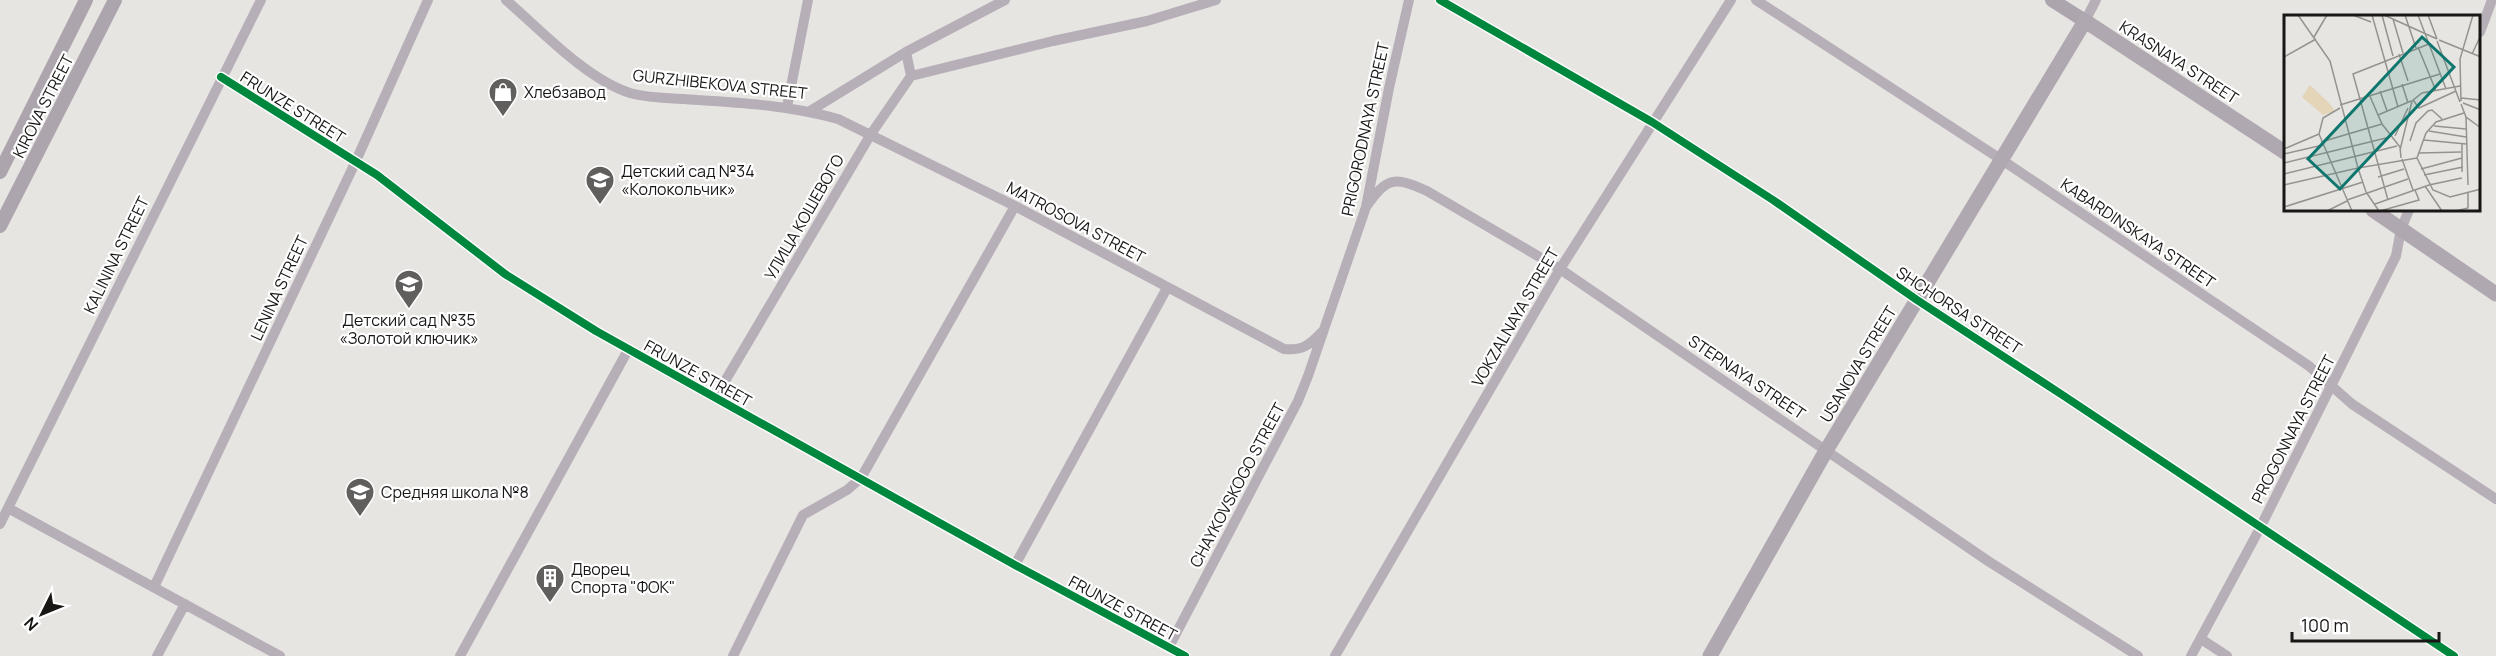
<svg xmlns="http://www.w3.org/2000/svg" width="2496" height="656" font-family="Manrope,sans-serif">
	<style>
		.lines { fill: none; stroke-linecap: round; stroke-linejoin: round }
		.street { stroke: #b7afb8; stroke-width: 10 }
		.secondary { stroke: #ada5ae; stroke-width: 14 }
		.primary { stroke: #b0a8b0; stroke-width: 15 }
		.cycleway-casing { stroke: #fff; stroke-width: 11 }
		.cycleway { stroke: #00873e; stroke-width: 8 }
		.labels { text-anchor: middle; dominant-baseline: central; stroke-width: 4.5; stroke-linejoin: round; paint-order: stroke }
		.street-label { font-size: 16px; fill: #181715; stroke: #fff }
		.poi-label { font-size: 16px; fill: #181715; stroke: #fff; text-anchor: start }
		.inset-road { fill: none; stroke: #949390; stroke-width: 1.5 }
		.view { fill: #0f766e; fill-opacity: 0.15; stroke: #0f766e; stroke-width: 3 }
		.inset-edge { fill: none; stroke: #181715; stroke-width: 3 }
	</style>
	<rect width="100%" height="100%" fill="#e7e5e2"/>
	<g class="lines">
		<path class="street" d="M506,0C541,30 586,79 630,93C651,99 676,98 698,100C746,103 792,106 838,119L1015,206L1284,349C1302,351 1310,345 1322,332
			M1440,0L1652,122L1773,200L1917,300L2064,396L2454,656
			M1756,0L2002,160L2309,366L2352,404L2496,499
			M2085,21L2096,0
			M2480,32L2492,0
			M911,76L1053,41L1147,21L1216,0
			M221,77L377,175L505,274L596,331L1015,565L1185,656
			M787,107L808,0
			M810,111L906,52L1005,0
			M1366,207C1387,177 1394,176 1427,191L1560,269L1988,561L2138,656
			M715,398L871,134L911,76L906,52
			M8,508L280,656
			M0,524L261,0
			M1015,565L1167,288
			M154,587L355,163L428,0
			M2201,639L2227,656
			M1169,647L1298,401L1308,376L1366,207L1389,88L1409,0
			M157,656L185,604
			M460,656L628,350
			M733,656L803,515L847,490L861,478L1015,206
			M1335,656L1560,269L1731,0
			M2191,656L2260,528L2396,256L2401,229L2409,210"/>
		<path class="secondary" d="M2052,0L2085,21
			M0,172L86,0
			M0,226L115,0"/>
		<path class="primary" d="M2373,210L2496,294
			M1710,656L1827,449L2085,21L2286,153"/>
		<g class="cycleway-casing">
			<path id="cycleway" d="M1440,0L1652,122L1773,200L1917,300L2064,396L2454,656
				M221,77L377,175L505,274L596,331L1015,565L1185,656"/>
		</g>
		<use href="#cycleway" class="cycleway"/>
	</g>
	<defs>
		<g id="shop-pin" transform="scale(1.5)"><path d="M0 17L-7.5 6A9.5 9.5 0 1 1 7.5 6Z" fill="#605f5d" stroke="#fff"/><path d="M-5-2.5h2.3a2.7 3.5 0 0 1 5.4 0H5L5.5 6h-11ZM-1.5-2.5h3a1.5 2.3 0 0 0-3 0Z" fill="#fff"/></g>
		<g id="school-pin" transform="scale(1.5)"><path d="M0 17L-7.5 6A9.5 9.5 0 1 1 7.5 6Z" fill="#605f5d" stroke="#fff"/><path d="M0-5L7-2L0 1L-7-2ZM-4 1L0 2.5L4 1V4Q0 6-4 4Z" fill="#fff"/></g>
		<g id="building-pin" transform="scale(1.5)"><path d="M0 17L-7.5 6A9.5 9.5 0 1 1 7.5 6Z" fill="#605f5d" stroke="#fff"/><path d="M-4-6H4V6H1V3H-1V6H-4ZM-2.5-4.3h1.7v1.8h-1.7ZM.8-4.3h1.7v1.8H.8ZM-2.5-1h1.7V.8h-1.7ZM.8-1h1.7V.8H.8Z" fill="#fff"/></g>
	</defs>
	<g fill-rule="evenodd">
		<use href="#shop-pin" x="503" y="92"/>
		<use href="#school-pin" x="600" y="180"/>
		<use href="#school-pin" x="409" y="284"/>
		<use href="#school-pin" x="360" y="492"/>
		<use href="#building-pin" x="550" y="578"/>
	</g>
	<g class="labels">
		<g class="street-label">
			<text transform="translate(2179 62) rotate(33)">KRASNAYA STREET</text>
			<text transform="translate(720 84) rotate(6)">GURZHIBEKOVA STREET</text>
			<text transform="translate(43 106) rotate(-63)">KIROVA STREET</text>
			<text transform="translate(293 107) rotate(32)">FRUNZE STREET</text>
			<text transform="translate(1365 129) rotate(-78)">PRIGORODNAYA STREET</text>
			<text transform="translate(804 217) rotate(-60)">УЛИЦА КОШЕВОГО</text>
			<text transform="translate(1076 222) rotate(28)">MATROSOVA STREET</text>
			<text transform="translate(2138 233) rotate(34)">KABARDINSKAYA STREET</text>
			<text transform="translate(116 255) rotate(-64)">KALININA STREET</text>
			<text transform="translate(279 288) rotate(-65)">LENINA STREET</text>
			<text transform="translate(1959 310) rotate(33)">SHCHORSA STREET</text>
			<text transform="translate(1515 317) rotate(-60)">VOKZALNAYA STREET</text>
			<text transform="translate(1858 364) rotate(-59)">USANOVA STREET</text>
			<text transform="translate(698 373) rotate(29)">FRUNZE STREET</text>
			<text transform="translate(1747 377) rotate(34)">STEPNAYA STREET</text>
			<text transform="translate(2293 429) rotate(-63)">PROGONNAYA STREET</text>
			<text transform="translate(1237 485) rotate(-62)">CHAYKOVSKOGO STREET</text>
			<text transform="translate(1123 608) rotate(28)">FRUNZE STREET</text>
		</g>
		<g class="poi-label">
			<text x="524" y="92">Хлебзавод</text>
			<text x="621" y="171">Детский сад №34<tspan x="621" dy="18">«Колокольчик»</tspan></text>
			<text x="409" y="320" text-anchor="middle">Детский сад №35<tspan x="409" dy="18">«Золотой ключик»</tspan></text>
			<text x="381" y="492">Средняя школа №8</text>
			<text x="571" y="569">Дворец<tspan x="571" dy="18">Спорта "ФОК"</tspan></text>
		</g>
	</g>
	<g transform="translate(2284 15)">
		<rect width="196" height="196" fill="#e7e5e2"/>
		<path d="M26,70L45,88L51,96L39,100L18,82Z" fill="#e4d4b8"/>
		<path class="inset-road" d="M69,0L87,7M88,0L114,92M98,0L109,41M100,0L153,24M121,0L132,33M134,0L162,74M144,0L153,24M109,4L119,38M30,22L43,0M155,25L197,42M153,26L176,87M134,32L152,76M115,39L124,66M188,39L197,20M0,42L32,24M118,69L124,88M96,76L103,96M85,79L98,109L116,132L117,143M177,83L197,85M129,85L135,93L172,76M177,86L176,44L189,0M179,88L197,95M177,89L182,102L197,113M56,90L156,59M56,93L39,103L35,119L68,196M180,98L152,107L142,118L133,143L149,175L166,182L197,174M94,100L127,86M182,102L184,170M150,111L182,114M145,116L182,122M111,121L124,93M140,125L182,129M126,126L132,108L144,96L148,95L158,104M37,127L98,109M178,129V157M0,134L35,119M116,135L128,86L138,78L176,71M135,138L177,137M0,139L39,130M118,144L129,175M0,148L106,122M137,154L178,143M0,159L113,131M140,160L179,152M94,162L120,154M0,170L74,153L46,46L14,0M141,171L158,196M63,185L124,164M104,185L69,59L145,29M91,189L145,170L178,163M0,192L79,167M43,196L63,186M95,196L82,177L74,153L133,143M96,196L135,185L131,175M172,196L184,193V178"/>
		<path class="view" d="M138,22L170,52L56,174L24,144Z"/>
		<rect width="196" height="196" class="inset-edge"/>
	</g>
	<g transform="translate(42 614) rotate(227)" stroke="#ffffff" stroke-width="4.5" paint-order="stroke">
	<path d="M0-4.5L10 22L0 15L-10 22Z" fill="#181715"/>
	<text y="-9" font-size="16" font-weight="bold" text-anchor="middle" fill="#181715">N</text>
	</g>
	<path d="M2292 632v9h147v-9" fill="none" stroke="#181715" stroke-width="3"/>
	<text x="2301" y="632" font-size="18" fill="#181715" stroke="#ffffff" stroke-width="4.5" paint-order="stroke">100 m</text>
</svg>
